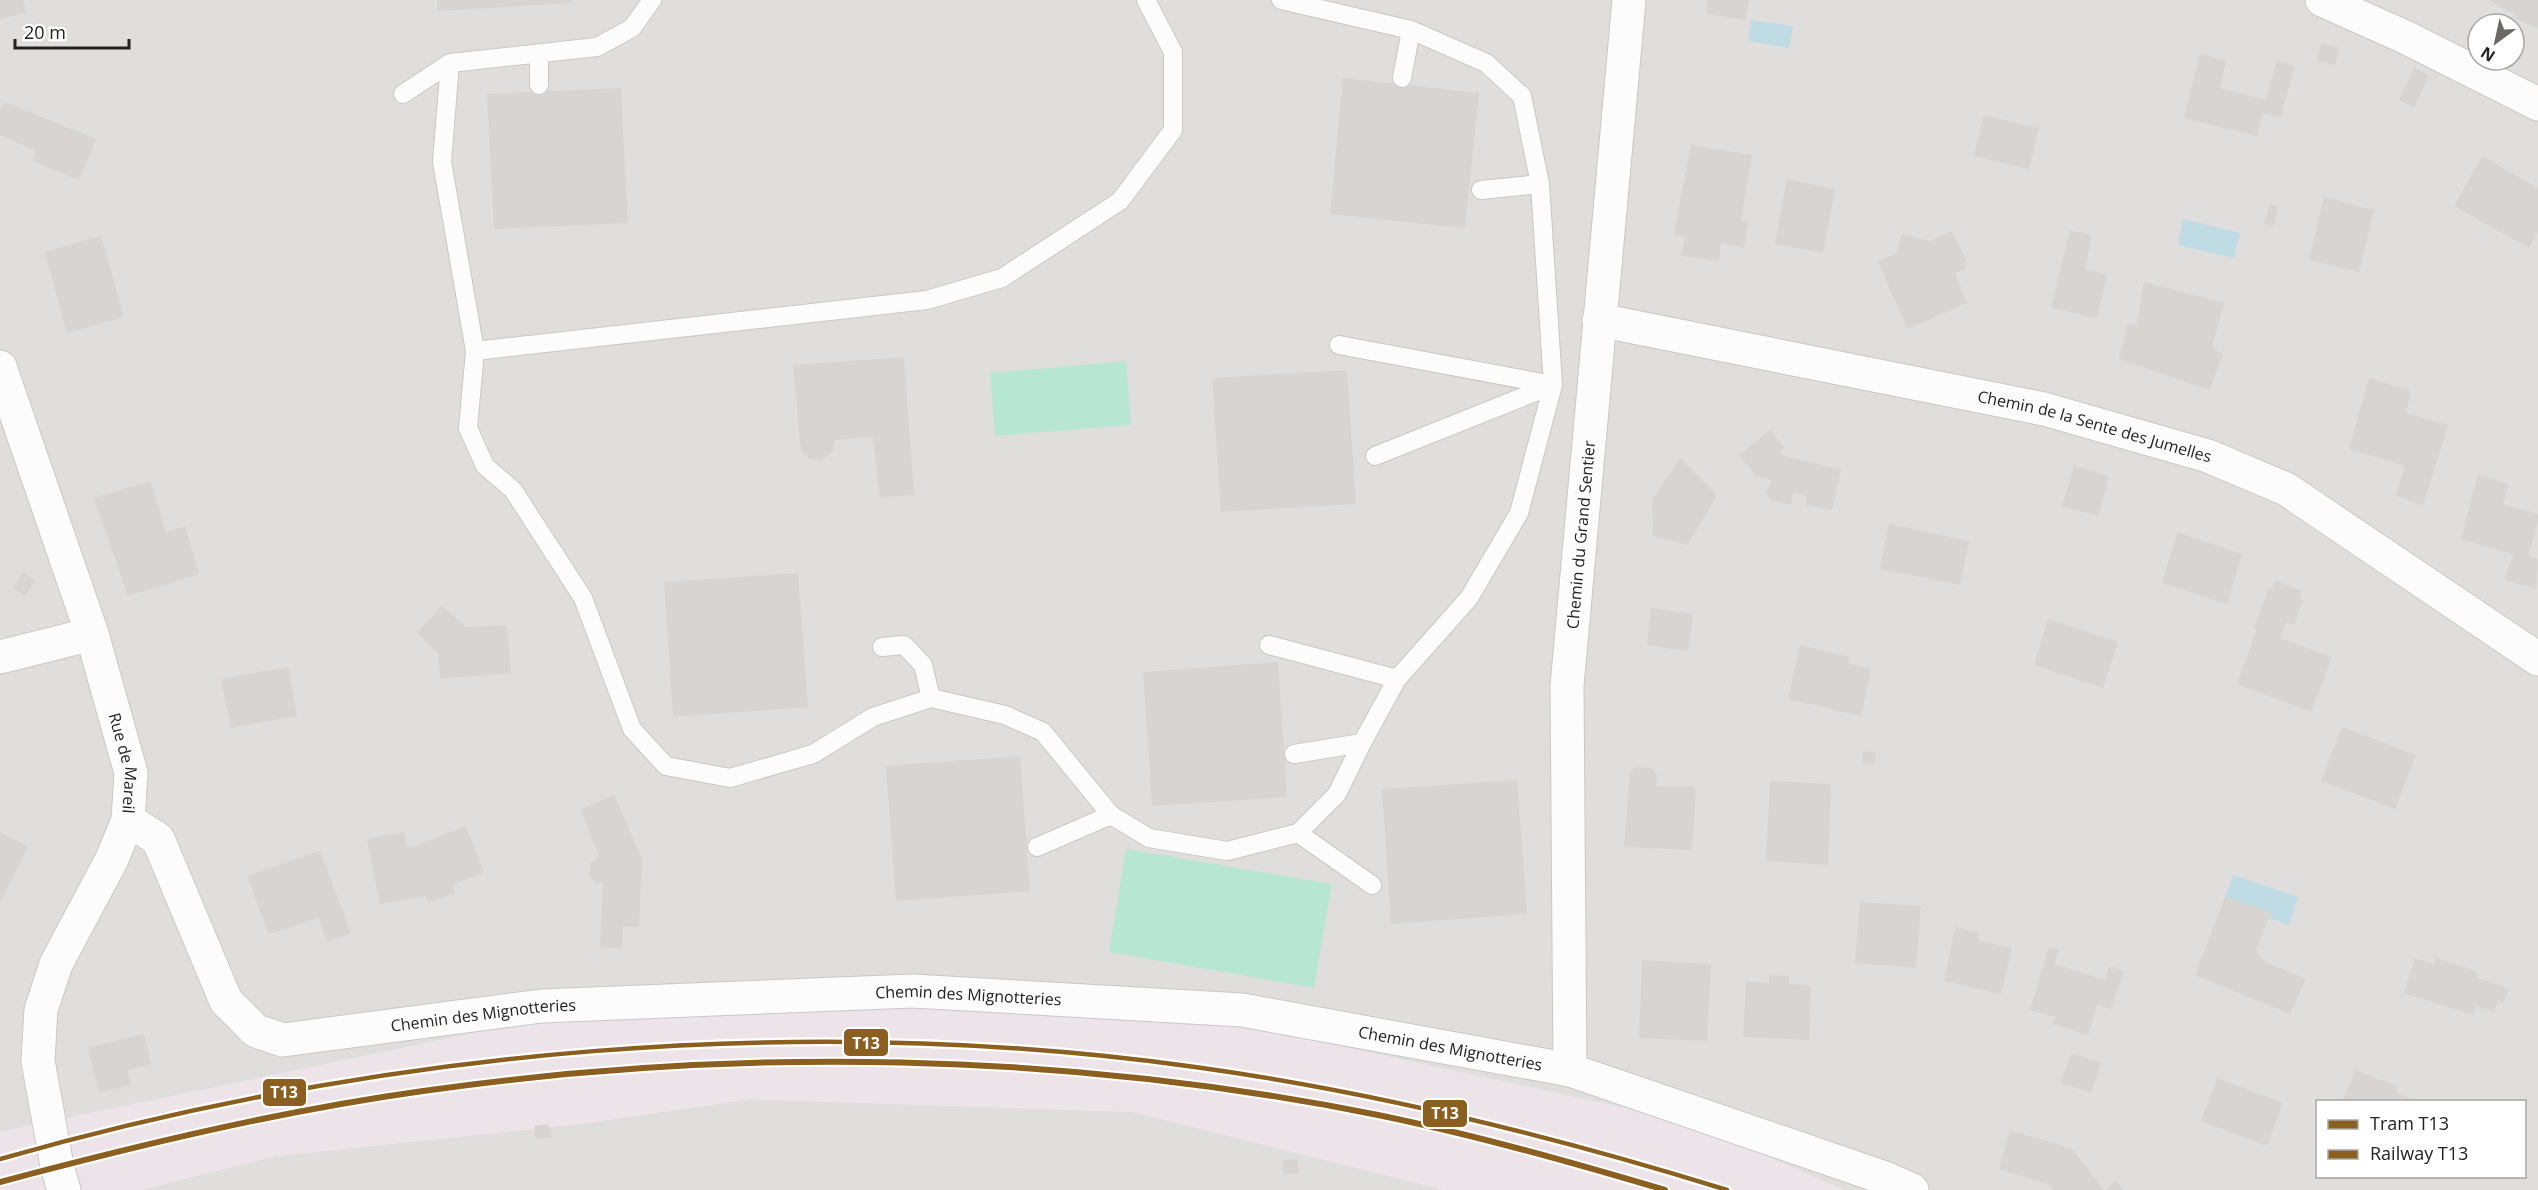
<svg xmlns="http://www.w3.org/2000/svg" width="2538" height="1190" font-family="'Open Sans',sans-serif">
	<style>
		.residential { fill: #dfdedc; fill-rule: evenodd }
		.industrial { fill: #ede4e9 }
		.pitch { fill: #b7e6d2 }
		.water { fill: #bfdbe3 }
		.building { fill: #d7d4d2 }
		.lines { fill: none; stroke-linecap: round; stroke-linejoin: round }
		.service-casing { stroke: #c9c8c7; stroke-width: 20 }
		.minor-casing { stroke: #c9c8c7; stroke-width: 35 }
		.tertiary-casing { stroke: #c9c8c7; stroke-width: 35 }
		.service { stroke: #fdfcfc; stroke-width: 18 }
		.minor { stroke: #fdfcfc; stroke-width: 33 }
		.tertiary { stroke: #fdfcfc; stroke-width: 33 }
		.rail-1-casing { stroke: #fff; stroke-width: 10 }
		.rail-1 { stroke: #8a5f20; stroke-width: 6 }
		.tram-1-casing { stroke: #fff; stroke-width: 9 }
		.tram-1 { stroke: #8a5f20; stroke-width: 4.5 }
		.labels { text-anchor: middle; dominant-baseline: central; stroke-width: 4.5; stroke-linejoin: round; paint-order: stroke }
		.street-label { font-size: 16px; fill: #222; stroke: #fff }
		.line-badge { stroke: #fff; stroke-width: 2 }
		.badge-label { font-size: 16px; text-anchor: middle; font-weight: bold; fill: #fff }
	</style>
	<rect width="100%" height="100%" fill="#f0eeeb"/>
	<path class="residential" d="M0,0H2538V1190H1844L1686,1121L552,1017L0,1132ZM2478,24H2514V60H2478ZM2318,1102H2524V1176H2318Z
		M750,1099L1133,1112L1445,1190H141L276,1156L587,1123Z"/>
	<path class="industrial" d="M918,1004L1248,1026L1686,1121L1844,1190H1445L1133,1112L750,1099L587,1123L276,1156L141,1190H0V1132L552,1017Z"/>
	<path class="pitch" d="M1126,361L1131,425L995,436L990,373Z
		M1126,849L1332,884L1314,988L1109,952Z"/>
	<path class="water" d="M1751,20L1793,26L1789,48L1748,41Z
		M2183,219L2240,233L2234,258L2178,245Z
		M2233,875L2298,897L2289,925L2269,918L2271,912L2225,897Z"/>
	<path class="building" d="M0,0H23L26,12L0,20Z
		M437,0H572V3L437,11Z
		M1708,0H1749L1746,20L1706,14Z
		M2489,0H2538V28L2515,19L2517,16Z
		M2321,43L2339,48L2335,65L2317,61Z
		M2200,54L2226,61L2220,88L2266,100L2277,61L2295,66L2280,118L2263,113L2257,136L2184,118Z
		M2414,68L2429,75L2414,107L2399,100Z
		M1343,78L1479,93L1465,228L1330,214Z
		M621,88L628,223L494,229L487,94Z
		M5,102L96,139L79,180L32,161L36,151L0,135V109Z
		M1984,115L2039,128L2029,169L1974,156Z
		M1691,145L1752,155L1741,221L1748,222L1744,248L1721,243L1719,261L1681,256L1685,237L1674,235Z
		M2482,156L2538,188V232L2529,248L2454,206Z
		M1787,179L1835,189L1823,253L1775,244Z
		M2324,197L2374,210L2359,272L2309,260Z
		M2270,204L2278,207L2274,226L2264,224Z
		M2070,230L2092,235L2085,269L2107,275L2097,318L2051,308Z
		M1952,231L1967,262H1964L1965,269L1955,273L1967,303L1907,329L1878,261L1897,253L1902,234L1931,241Z
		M101,236L124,317L67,333L45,252Z
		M2144,282L2224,303L2212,346L2223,355L2209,390L2119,359L2128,324L2137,325Z
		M904,357L914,495L880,497L873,437L835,440L833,451L821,460L810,459L801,451L793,365Z
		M1347,370L1356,504L1221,512L1212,378Z
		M2369,378L2411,391L2406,413L2448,425L2423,505L2395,496L2405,466L2349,449Z
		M1771,430L1784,448L1780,451L1784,456L1841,470L1832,510L1806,505L1807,496L1793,493L1791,505L1772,501L1765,491L1769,489L1771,480L1756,476L1739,455Z
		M1680,458L1717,495L1688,545L1653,536L1652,500Z
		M2074,466L2109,476L2098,516L2062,507Z
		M2478,475L2509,484L2503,504L2538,514V522L2528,556L2538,559L2536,589L2505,580L2513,554L2461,539Z
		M150,481L166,532L185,526L199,574L128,596L94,498Z
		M1889,524L1969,541L1960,585L1880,569Z
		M2177,532L2242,554L2227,604L2162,583Z
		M23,572L35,581L25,596L13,588Z
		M798,573L808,707L673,717L664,582Z
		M2276,581L2302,591L2299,599L2303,600L2294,625L2286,622L2280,638L2332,657L2311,712L2237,684L2257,629L2254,628L2269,588L2272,589Z
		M442,606L466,627L507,625L511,673L440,679L438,653L417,633Z
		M1651,608L1693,614L1688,651L1647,645Z
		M2048,619L2118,642L2103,688L2034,665Z
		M1800,645L1849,657L1848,663L1871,669L1861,716L1788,699Z
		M1278,662L1287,797L1152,806L1143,672Z
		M288,667L297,716L231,728L221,679Z
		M2342,727L2416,755L2395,809L2321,781Z
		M1863,751L1876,752L1875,764L1862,763Z
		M1020,756L1030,891L896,901L886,766Z
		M1636,767L1651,768L1657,775L1656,786H1693L1696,792L1692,850L1624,847L1630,773Z
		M1517,780L1527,914L1391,924L1382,789Z
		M1770,781L1831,784L1828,865L1766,861Z
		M614,795L642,859L639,927L623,926L622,949L600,947L603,882L597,884L589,876L590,864L599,856L581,809Z
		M466,826L484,872L452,885L455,893L428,903L425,896L380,904L367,839L404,832L407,849Z
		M0,832L28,846L0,902Z
		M320,851L351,933L327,942L319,917L269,934L247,876Z
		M2225,897L2271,912L2256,950L2263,961L2306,979L2290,1014L2195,975Z
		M1860,902L1921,906L1916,968L1855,963Z
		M1955,927L1979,933L1977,940L2012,948L2001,994L1944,981Z
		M2049,947L2059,950L2055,964L2105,980L2109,966L2124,971L2111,1009L2097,1004L2088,1035L2053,1024L2055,1017L2030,1010Z
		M2415,958L2434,964L2436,958L2476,971L2477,978L2509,989L2504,1002L2498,1000L2494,1012L2476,1006L2473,1015L2404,993Z
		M1642,960L1711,964L1707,1041L1639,1038Z
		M1769,975L1789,976V984L1811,985L1809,1040L1743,1037L1746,981L1769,983Z
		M144,1034L151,1064L128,1070L131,1085L99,1093L88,1048Z
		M2071,1053L2101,1063L2091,1093L2061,1083Z
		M2355,1070L2397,1086V1093L2420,1102H2342Z
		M2217,1078L2283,1103L2267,1146L2201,1121Z
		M548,1124L553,1137L536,1139L534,1126Z
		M2010,1130L2072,1149L2104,1190H2053L2050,1185L1999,1169Z
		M1298,1159L1299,1173L1284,1175L1283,1160Z
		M2116,1180L2124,1190H2105Z"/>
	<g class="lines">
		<g class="service-casing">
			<path id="service" d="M539,53V85
				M450,63L442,162L475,351L927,300L1002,278L1120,201L1173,130V52L1146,0
				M1402,78L1411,30
				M403,94L450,63L597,47L632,28L652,0
				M1481,190L1540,184
				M1339,345L1553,385L1375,456
				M475,351L468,428L485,466L513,490L583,598L632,729L666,766L730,778L813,754L873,717L931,698L1005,715L1043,732L1111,815L1149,838L1227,851L1298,833L1337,794L1362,743L1397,679L1469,598L1519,513L1553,385L1540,184L1522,96L1486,63L1411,30L1281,0
				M1269,645L1397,679
				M882,647L904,645L923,665L931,698
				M1294,754L1362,743
				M1298,833L1372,885
				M1037,847L1111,815"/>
		</g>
		<g class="minor-casing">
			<g id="minor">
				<path id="s1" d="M1599,320L2044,409L2208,456L2286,489L2538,659"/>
				<path id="s2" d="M0,367L92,634L131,773L128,820L112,859L56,964L41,1010L38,1061L57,1166L64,1190"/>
				<path d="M0,657L92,634"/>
				<path id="s3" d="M128,820L158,839L226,1001L256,1031L283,1040L542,1006L913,991L1242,1010L1570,1070L1885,1178L1912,1190"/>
				<path id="s4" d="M1570,1070L1567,686L1629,0"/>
			</g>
		</g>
		<g class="tertiary-casing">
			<path id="tertiary" d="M2322,0L2405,37L2538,104"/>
		</g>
		<use href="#service" class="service"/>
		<use href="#minor" class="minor"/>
		<use href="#tertiary" class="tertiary"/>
		<g class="rail-1-casing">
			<path id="rail-1" d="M0,1182C139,1145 280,1111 423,1091C739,1046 1065,1052 1378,1115C1475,1135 1570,1162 1665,1190"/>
		</g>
		<use href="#rail-1" class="rail-1"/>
		<g class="tram-1-casing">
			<path id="tram-1" d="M0,1159C385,1049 799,1012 1195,1067C1376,1092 1553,1136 1727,1190"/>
		</g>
		<use href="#tram-1" class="tram-1"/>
	</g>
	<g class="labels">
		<g class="street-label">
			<text stroke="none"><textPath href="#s1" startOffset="507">Chemin de la Sente des Jumelles</textPath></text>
			<text stroke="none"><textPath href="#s4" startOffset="536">Chemin du Grand Sentier</textPath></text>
			<text stroke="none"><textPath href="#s2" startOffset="416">Rue de Mareil</textPath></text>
			<text stroke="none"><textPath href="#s3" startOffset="970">Chemin des Mignotteries</textPath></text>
			<text stroke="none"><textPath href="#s3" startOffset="484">Chemin des Mignotteries</textPath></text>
			<text stroke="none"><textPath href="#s3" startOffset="1456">Chemin des Mignotteries</textPath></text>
		</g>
	</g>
	<g class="line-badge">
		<rect x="843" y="1028" width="46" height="29" rx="6" fill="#8a5f20"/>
		<rect x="262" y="1078" width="45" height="29" rx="6" fill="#8a5f20"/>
		<rect x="1422" y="1099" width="46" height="29" rx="6" fill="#8a5f20"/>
	</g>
	<g class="badge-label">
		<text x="866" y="1049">T13</text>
		<text x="284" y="1098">T13</text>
		<text x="1445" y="1119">T13</text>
	</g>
	<rect x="2316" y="1100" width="210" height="78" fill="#ffffff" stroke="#a7a7a7" stroke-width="1.5"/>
	<rect x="2328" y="1120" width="30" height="9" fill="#8a5f20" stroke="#a7a7a7" stroke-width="1.5"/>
	<text x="2370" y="1130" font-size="18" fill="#222222">Tram T13</text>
	<rect x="2328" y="1150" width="30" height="9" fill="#8a5f20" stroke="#a7a7a7" stroke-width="1.5"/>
	<text x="2370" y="1160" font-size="18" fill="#222222">Railway T13</text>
	<g transform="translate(2496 42) rotate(213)"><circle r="28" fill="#ffffff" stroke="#a7a7a7" stroke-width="1.5"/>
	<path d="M0-4.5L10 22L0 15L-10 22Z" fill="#6a6968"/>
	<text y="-9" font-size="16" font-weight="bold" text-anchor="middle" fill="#222222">N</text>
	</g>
	<path d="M15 39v9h114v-9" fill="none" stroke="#222222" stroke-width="3"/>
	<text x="24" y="39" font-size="18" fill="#222222" stroke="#ffffff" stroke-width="4.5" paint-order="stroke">20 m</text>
</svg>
